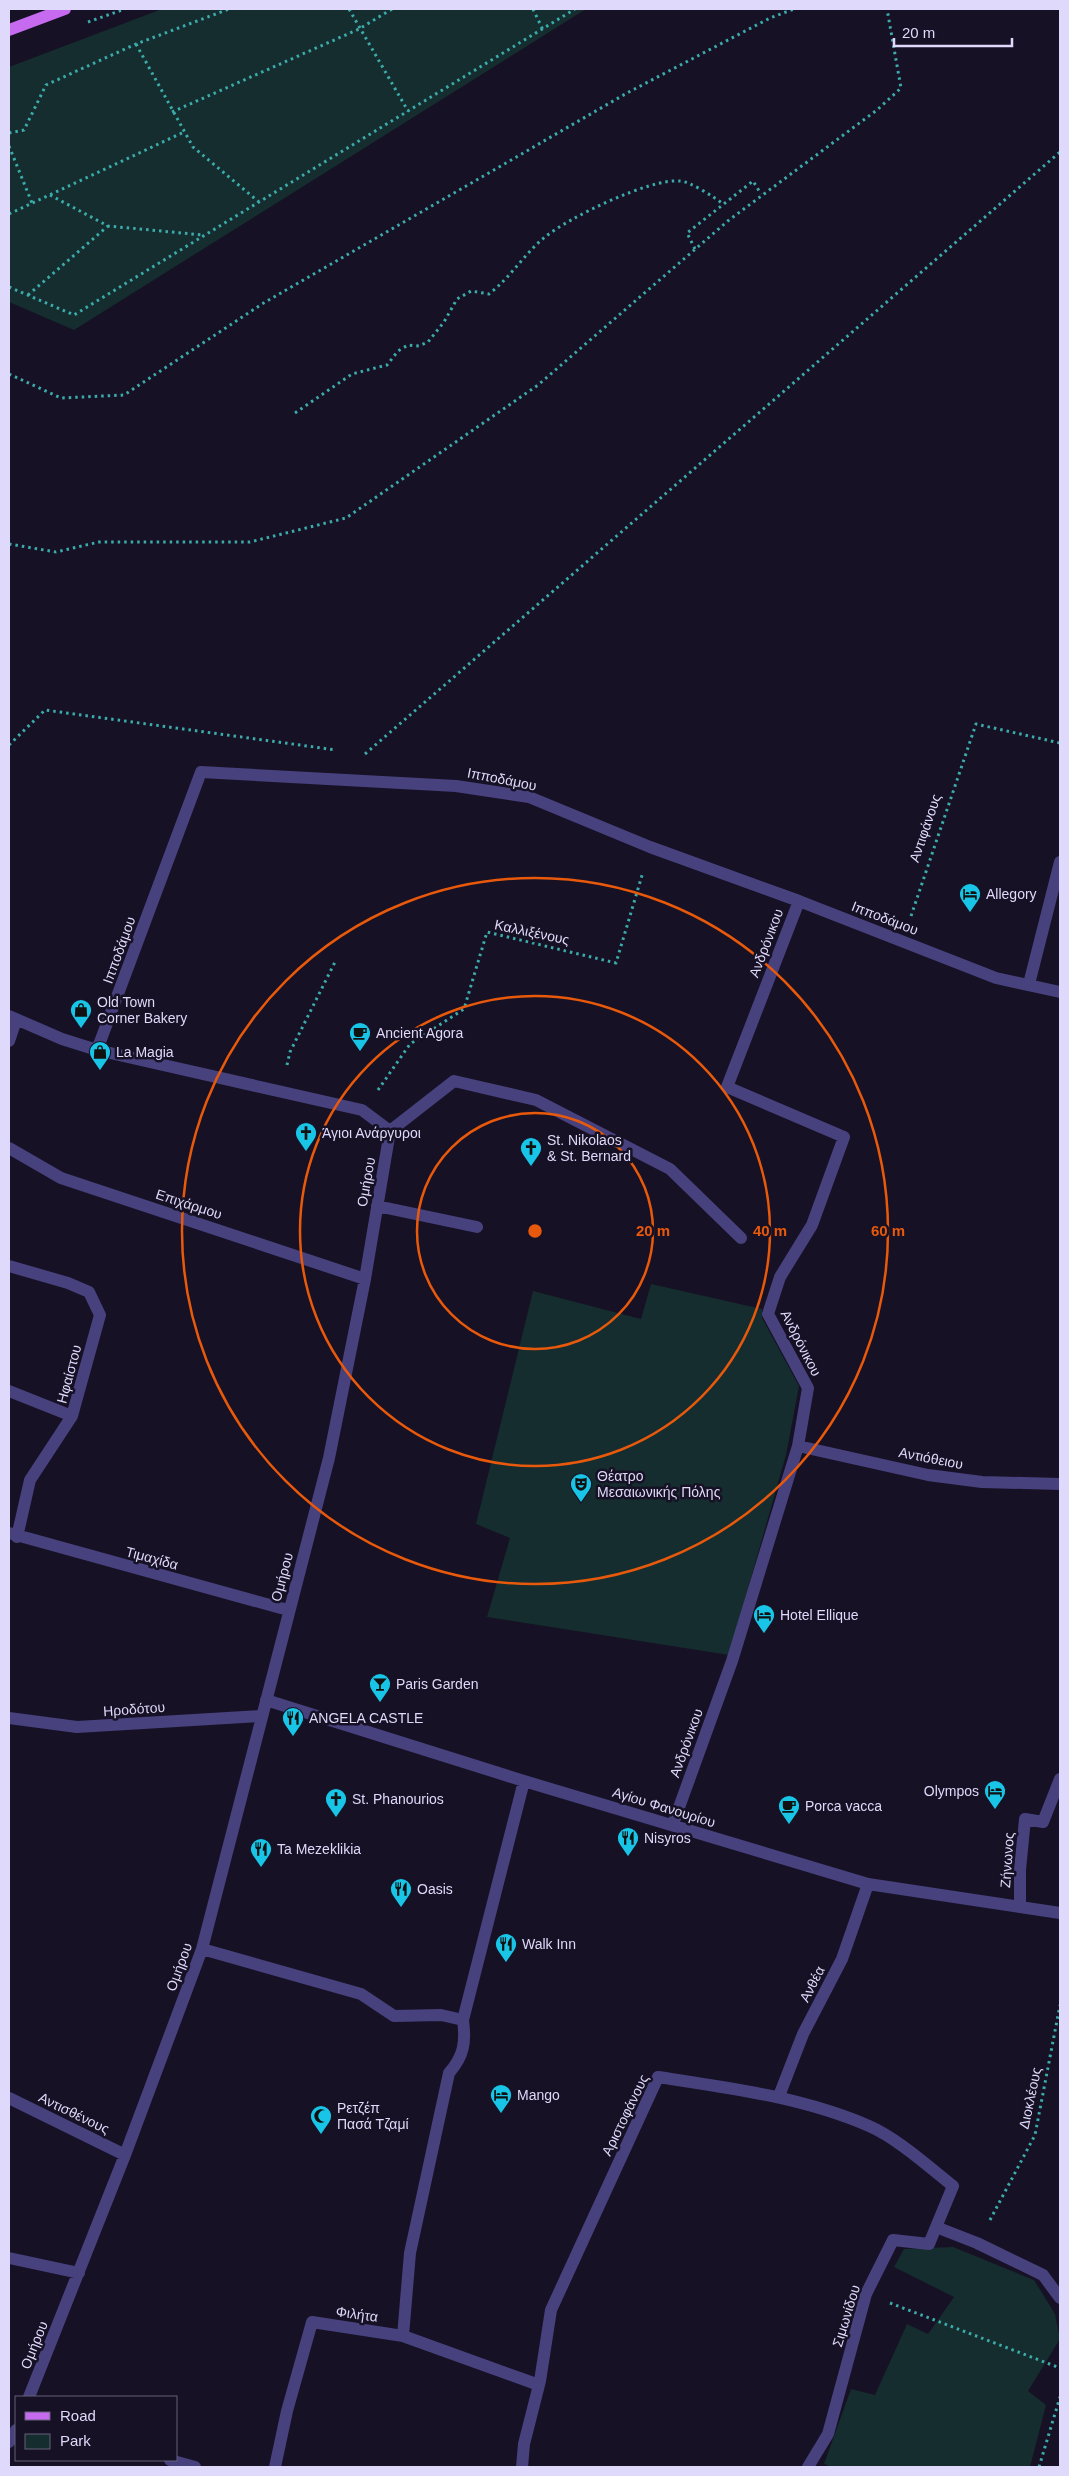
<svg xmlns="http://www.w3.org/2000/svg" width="1069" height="2476" font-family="Arial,sans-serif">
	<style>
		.green { fill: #152d2e }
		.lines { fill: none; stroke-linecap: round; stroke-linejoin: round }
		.path { stroke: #3cabab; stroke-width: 3; stroke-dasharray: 2.5 4; stroke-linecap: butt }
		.minor { stroke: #47417e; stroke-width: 12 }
		.major { stroke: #c66bf0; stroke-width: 12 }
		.ring { fill: none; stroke: #e8590c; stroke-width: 2.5 }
		.labels { text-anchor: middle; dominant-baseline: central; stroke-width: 5; stroke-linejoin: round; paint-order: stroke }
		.street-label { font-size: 14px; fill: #dfd9fb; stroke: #161124 }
		.poi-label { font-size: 14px; fill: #dfd9fb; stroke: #161124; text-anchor: start }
		.centre { fill: #e8590c; stroke: #161124; stroke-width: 2.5 }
		.ring-label { font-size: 15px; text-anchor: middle; font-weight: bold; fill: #e8590c; stroke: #161124; stroke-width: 5; stroke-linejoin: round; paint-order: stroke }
	</style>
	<rect width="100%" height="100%" fill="#161124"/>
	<path class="green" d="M162,9H586L74,330L9,302V67Z
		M651,1284L762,1309V1318L799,1386L786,1455L729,1655L487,1617L510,1538L476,1524L533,1291L641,1319Z
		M953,2247L1034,2280L1055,2314L1060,2339L1028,2391L1046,2405L1030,2467H832L824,2464L851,2389L875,2395L907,2324L928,2334L954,2297L894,2267L904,2249Z"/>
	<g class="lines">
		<path class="path" d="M349,9L408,111
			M533,9L543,30
			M88,22L125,9
			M136,44L193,147L259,202
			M172,112L359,29L392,9
			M9,133L24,130L46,85L136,44L229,9
			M9,146L32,203
			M50,195L108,226L203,235
			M9,214L184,132
			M695,249L687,233L753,181L761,194
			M9,287L74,315L575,9
			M28,295L108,226
			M9,374L61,398L124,395L262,304L627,93L770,18L794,9
			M295,413L352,374L387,365L398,351L408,345L419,346L428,342L444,322L457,299L471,291L489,294C511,277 524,254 545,237C568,218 650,178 680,181C689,181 716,198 723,204
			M9,544L56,552L99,542H250L346,518L538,385L729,220L877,110L901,88L887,9
			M9,745L45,710L336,750
			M365,754L1060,152
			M911,916L976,724L1060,743
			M287,1065L290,1052L335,962
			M378,1090L410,1044L464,1009L487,932L616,963L643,872
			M990,2220L1035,2135L1060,2005
			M890,2303L1060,2368
			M1039,2467L1060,2397"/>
		<path class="minor" d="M1029,984L1060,862
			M9,1016L62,1039L97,1050L362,1110L390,1131
			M9,1041L16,1020
			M97,1050L201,772L456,786L529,797L650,847L799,901L996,978L1060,992
			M390,1131L454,1081L536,1100L670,1169L741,1238
			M9,1148L61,1178L365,1279
			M377,1206L477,1227
			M9,1266L68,1283L89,1292L100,1315L72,1416L30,1480L17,1537
			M9,1391L72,1416
			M798,1446L928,1475L982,1482L1060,1484
			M9,1533L288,1610
			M266,1700L524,1781L868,1884L1060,1913
			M9,1718L77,1727L261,1716
			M673,1824L732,1661L798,1446L808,1388L768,1314L780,1277L812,1225L844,1137L727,1087L799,901
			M1020,1907V1870L1025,1819L1043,1822L1060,1779
			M202,1949L361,1994L394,2016L441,2015L463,2020
			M779,2096L803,2034L842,1959L868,1884
			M9,2098L125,2155
			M936,2227L977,2243L1043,2275L1060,2298
			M9,2258L79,2273
			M403,2336L410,2253L449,2073C464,2056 466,2042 463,2020L524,1781
			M29,2397L125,2155L202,1949L329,1458L365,1279L390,1131
			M9,2442L16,2430
			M170,2460L195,2467
			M275,2467L287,2411L312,2322L403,2336L539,2385
			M522,2467L524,2444L540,2381L551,2310L658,2077C729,2088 802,2097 869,2126C897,2138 929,2167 953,2186L929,2244L893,2240L866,2294L828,2434L808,2467"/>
		<path class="major" d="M9,30L65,9"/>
	</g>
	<g class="ring">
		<circle cx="535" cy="1231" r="118"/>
		<circle cx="535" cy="1231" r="235"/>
		<circle cx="535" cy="1231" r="353"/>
	</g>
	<defs>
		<g id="hotel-pin" transform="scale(1.125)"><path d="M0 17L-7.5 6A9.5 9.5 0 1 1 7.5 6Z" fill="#19c5e7" stroke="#161124"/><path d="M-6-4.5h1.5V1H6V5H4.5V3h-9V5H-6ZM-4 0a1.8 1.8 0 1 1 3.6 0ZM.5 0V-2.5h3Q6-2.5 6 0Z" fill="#111"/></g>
		<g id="shop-pin" transform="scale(1.125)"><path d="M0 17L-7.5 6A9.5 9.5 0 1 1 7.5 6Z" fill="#19c5e7" stroke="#161124"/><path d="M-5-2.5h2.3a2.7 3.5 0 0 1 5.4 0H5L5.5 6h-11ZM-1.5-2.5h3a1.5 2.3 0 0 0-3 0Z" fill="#111"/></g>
		<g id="cafe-pin" transform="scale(1.125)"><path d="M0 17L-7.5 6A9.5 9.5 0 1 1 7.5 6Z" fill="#19c5e7" stroke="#161124"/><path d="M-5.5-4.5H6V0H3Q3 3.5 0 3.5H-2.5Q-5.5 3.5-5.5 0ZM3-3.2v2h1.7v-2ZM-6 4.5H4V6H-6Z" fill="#111"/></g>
		<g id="church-pin" transform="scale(1.125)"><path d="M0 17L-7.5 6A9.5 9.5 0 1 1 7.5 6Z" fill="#19c5e7" stroke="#161124"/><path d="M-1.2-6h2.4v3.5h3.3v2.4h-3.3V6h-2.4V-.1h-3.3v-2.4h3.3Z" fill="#111"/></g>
		<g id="theatre-pin" transform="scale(1.125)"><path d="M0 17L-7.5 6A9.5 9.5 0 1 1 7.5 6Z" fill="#19c5e7" stroke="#161124"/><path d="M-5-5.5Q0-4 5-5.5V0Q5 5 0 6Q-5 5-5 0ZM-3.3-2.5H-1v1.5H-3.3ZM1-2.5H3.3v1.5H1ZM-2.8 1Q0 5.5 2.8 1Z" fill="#111"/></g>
		<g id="bar-pin" transform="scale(1.125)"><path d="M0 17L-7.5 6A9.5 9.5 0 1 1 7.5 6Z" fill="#19c5e7" stroke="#161124"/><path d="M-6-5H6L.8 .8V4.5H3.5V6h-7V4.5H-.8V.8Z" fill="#111"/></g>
		<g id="restaurant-pin" transform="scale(1.125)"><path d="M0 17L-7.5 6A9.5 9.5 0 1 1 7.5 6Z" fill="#19c5e7" stroke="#161124"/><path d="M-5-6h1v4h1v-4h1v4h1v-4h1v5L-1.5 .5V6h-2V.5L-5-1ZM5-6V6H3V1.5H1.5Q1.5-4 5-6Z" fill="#111"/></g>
		<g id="mosque-pin" transform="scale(1.125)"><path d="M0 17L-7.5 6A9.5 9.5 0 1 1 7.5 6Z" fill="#19c5e7" stroke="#161124"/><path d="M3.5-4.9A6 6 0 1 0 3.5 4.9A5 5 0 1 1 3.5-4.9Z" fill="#111"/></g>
	</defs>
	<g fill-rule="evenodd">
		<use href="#hotel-pin" x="970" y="894"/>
		<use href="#shop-pin" x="81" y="1010"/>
		<use href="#cafe-pin" x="360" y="1033"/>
		<use href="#shop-pin" x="100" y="1052"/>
		<use href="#church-pin" x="306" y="1133"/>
		<use href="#church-pin" x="531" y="1148"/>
		<use href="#theatre-pin" x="581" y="1484"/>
		<use href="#hotel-pin" x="764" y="1615"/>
		<use href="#bar-pin" x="380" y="1684"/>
		<use href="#restaurant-pin" x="293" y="1718"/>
		<use href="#hotel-pin" x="995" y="1791"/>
		<use href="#church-pin" x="336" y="1799"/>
		<use href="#cafe-pin" x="789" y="1806"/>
		<use href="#restaurant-pin" x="628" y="1838"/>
		<use href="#restaurant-pin" x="261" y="1849"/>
		<use href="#restaurant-pin" x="401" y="1889"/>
		<use href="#restaurant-pin" x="506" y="1944"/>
		<use href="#hotel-pin" x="501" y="2095"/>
		<use href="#mosque-pin" x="321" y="2116"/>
	</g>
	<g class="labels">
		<g class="street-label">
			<text transform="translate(502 779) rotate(11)">Ιπποδάμου</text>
			<text transform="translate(925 828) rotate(-71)">Αντιφάνους</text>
			<text transform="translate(885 918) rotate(21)">Ιπποδάμου</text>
			<text transform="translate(532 932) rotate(12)">Καλλιξένους</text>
			<text transform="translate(766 943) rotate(-69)">Ανδρόνικου</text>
			<text transform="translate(119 950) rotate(-70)">Ιπποδάμου</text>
			<text transform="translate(366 1182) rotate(-80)">Ομήρου</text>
			<text transform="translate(189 1204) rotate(18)">Επιχάρμου</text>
			<text transform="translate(801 1343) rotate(63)">Ανδρόνικου</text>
			<text transform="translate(69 1374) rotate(-75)">Ηφαίστου</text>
			<text transform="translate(931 1458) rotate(11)">Αντιόθειου</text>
			<text transform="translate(152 1558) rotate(15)">Τιμαχίδα</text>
			<text transform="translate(282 1577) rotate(-75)">Ομήρου</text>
			<text transform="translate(134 1709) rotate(-4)">Ηροδότου</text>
			<text transform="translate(686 1743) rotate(-70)">Ανδρόνικου</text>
			<text transform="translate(664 1807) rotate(17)">Αγίου Φανουρίου</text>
			<text transform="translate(1007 1860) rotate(-86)">Ζήνωνος</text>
			<text transform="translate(179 1967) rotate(-70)">Ομήρου</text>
			<text transform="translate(812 1984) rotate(-63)">Ανθέα</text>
			<text transform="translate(1030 2098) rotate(-78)">Διοκλέους</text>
			<text transform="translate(74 2113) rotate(26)">Αντισθένους</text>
			<text transform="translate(625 2115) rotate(-64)">Αριστοφάνους</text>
			<text transform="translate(357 2314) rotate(8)">Φιλήτα</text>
			<text transform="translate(846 2316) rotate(-73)">Σιμωνίδου</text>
			<text transform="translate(34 2345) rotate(-68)">Ομήρου</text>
		</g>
		<g class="poi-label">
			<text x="986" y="894">Allegory</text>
			<text x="97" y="1002">Old Town<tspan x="97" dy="16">Corner Bakery</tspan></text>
			<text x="376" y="1033">Ancient Agora</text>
			<text x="116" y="1052">La Magia</text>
			<text x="322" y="1133">Άγιοι Ανάργυροι</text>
			<text x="547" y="1140">St. Nikolaos<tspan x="547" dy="16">&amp; St. Bernard</tspan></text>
			<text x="597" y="1476">Θέατρο<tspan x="597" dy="16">Μεσαιωνικής Πόλης</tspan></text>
			<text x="780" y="1615">Hotel Ellique</text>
			<text x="396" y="1684">Paris Garden</text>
			<text x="309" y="1718">ANGELA CASTLE</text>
			<text x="979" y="1791" text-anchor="end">Olympos</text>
			<text x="352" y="1799">St. Phanourios</text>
			<text x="805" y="1806">Porca vacca</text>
			<text x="644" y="1838">Nisyros</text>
			<text x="277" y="1849">Ta Mezeklikia</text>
			<text x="417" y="1889">Oasis</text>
			<text x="522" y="1944">Walk Inn</text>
			<text x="517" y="2095">Mango</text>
			<text x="337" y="2108">Ρετζέπ<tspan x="337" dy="16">Πασά Τζαμί</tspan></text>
		</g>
	</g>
	<circle cx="535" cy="1231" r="8" class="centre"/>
	<g class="ring-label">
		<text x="653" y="1236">20 m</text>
		<text x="770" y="1236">40 m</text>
		<text x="888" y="1236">60 m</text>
	</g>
	<rect width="1069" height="2476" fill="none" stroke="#dfd9fb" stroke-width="20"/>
	<rect x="15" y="2396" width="162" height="65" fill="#161124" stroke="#66617a"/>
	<rect x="25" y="2412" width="25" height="8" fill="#c66bf0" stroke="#66617a"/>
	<text x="60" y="2421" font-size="15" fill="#dfd9fb">Road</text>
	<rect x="25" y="2434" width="25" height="15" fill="#152d2e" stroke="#66617a"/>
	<text x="60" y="2446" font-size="15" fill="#dfd9fb">Park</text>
	<path d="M894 38v8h118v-8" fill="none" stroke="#dfd9fb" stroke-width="2.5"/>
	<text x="902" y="38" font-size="15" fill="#dfd9fb" stroke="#161124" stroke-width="4" paint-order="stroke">20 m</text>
</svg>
